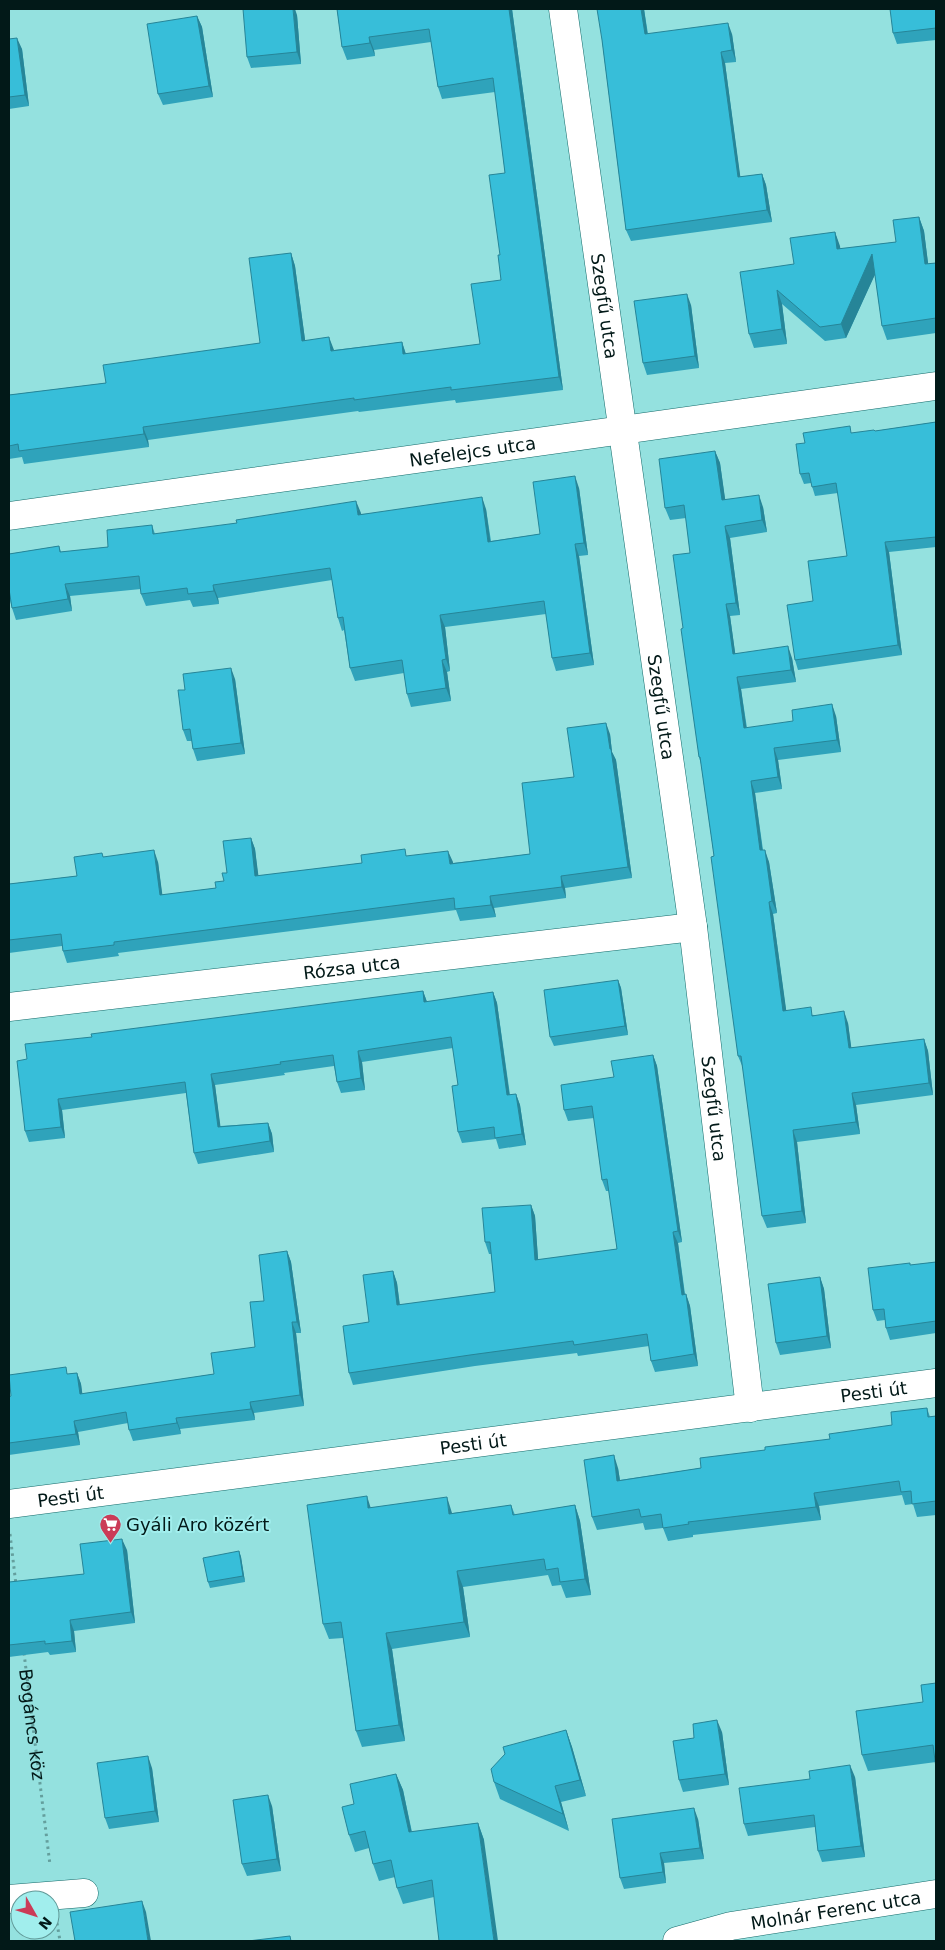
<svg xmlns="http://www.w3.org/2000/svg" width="945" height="1950" font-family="'DejaVu Sans',sans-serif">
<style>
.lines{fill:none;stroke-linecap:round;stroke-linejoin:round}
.minor-casing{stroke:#136a6a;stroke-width:29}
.path{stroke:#649f9d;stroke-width:3;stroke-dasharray:2.5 4;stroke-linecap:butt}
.minor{stroke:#fff;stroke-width:28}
.wall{fill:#2fa3bb}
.shaded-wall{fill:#268598}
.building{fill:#37bed9;stroke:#268598}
.labels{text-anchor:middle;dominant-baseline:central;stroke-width:4;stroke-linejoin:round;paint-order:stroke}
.street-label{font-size:18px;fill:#021918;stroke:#a1eeed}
.poi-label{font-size:18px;fill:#021918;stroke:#a1eeed;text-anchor:start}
</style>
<rect width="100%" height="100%" fill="#94e1df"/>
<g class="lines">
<defs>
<g id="minor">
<path id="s2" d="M563 9 693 927 750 1408"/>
<path id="s3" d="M9 516 936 386"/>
<path id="s4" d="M9 1007 693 927"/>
<path id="s5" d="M9 1504 936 1383"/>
<path d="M9 1899 84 1893"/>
<path id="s6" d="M677 1941 731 1926 936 1894"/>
</g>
</defs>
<use href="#minor" class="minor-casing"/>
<g class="path">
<path d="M10 1534 16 1585"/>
<path id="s1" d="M24 1653 50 1865"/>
<path d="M57 1923 60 1941"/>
</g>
<use href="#minor" class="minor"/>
</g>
<path class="wall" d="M337 9H512L563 390 456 403 455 400 359 412 358 411 148 440 149 447 24 464 22 457 9 459V395L106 383 260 343 291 253 295 266 305 340 334 350 402 342 406 354 480 344 501 280 500 255 505 173 495 92 442 99 438 87 431 42 374 50 375 56 347 60 342 47Z
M644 9 648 34H732L736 62 725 63 740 177 762 174 766 185 772 222 631 241 626 230 602 40Z
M936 9V40L897 44 893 33Z
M297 15 301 64 251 68 247 57Z
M197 16 202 27 213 97 163 105 158 94Z
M9 39 22 49 29 106 9 109Z
M919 217 924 231 928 264 936 263V333L887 340 882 326 875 274 846 338 825 341 782 304 787 344 754 348 749 334 794 264 835 232 840 249 896 242Z
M691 305 699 368 647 375 643 363Z
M936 422V547L889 552 902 655 798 670 795 660 813 601 847 556 838 493 815 496 811 483 804 484 800 474 805 443 853 433 875 431Z
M715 451 720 463 725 500 763 507 767 532 730 538 740 615 730 616 735 653 792 658 796 682 741 689 747 728 836 716 841 752 778 760 782 789 755 793 763 850 769 862 777 913 773 914 786 1011 814 1015 848 1023 851 1048 924 1039 928 1051 933 1095 856 1105 860 1134 797 1142 806 1223 767 1228 762 1216 743 1068 738 1056 714 856 701 764 699 757 683 628 690 553 686 518 670 520 665 508Z
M579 488 588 555 579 556 594 665 556 671 552 658 546 614 445 627 450 671 447 672 451 701 411 707 407 694 404 673 355 681 350 668 344 630 342 631 338 618 332 580 218 598 219 604 193 607 190 600 146 606 141 594V589L70 596 72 611 16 620 12 608 10 600H9V554L59 546 61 552 108 547 152 525 155 534 361 514 486 509 491 541 540 534Z
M235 679 245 754 197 761 193 749 192 741H187L183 730Z
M610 734 612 752 616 760 632 878 565 888 566 898 494 908 496 917 460 921 456 910 118 953 119 956 67 963 63 951 62 946 9 953V884L77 876 104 857 158 862 162 895 216 888 224 881 227 873 251 838 255 849 258 876 362 863 408 856 453 863 530 854 574 777Z
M618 980 621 988 628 1035 554 1046 550 1037Z
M423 991 427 1002 493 992 497 1003 510 1095 516 1094 520 1105 526 1145 499 1149 496 1139 462 1143 458 1132V1085L453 1048 362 1062 365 1090 341 1093 337 1082 334 1066 284 1073 285 1075 215 1085 220 1126 268 1123 272 1134 274 1152 198 1164 194 1153 186 1093 62 1110 65 1138 29 1142 25 1131 27 1059 92 1037Z
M653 1055 657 1066 682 1242 678 1243 685 1294H686L690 1306 698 1366 655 1372 651 1361 649 1346 578 1356 577 1353 475 1366 353 1385 349 1373 369 1322 393 1271 397 1283 400 1305 495 1292 491 1254H489L485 1242 531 1205 535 1216 538 1260 617 1249 609 1191H606L602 1180 594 1118 568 1121 564 1110 614 1077Z
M287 1251 291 1262 301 1333H296L304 1406 254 1413 255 1420 180 1429 181 1434 133 1441 129 1430 128 1423 78 1432 80 1445 9 1455V1397L69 1374 77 1373 81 1384 82 1394 214 1374 255 1347 264 1301Z
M936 1262V1333L890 1340 886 1328 885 1320 877 1321 873 1310 911 1265Z
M820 1277 824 1289 831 1348 780 1355 776 1343Z
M927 1408 930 1417 936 1416V1515L917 1517 913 1504 905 1505 902 1495 819 1506 821 1520 693 1535V1537L668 1541 663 1528 645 1530 643 1523 597 1530 592 1517 618 1468 620 1480 701 1468 765 1450 830 1439 892 1425Z
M511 1505 515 1515 575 1505 580 1521 591 1595 566 1598 561 1585 552 1586 548 1575 463 1587 470 1637 392 1649 405 1741 362 1747 356 1731 343 1638 329 1639 323 1624 371 1507 453 1513Z
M127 1550 135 1623 74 1631 76 1652 50 1655 48 1652 9 1657V1582L84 1574Z
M239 1551 241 1557 245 1582 210 1588 208 1582Z
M936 1683V1762L868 1771 862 1755 923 1702Z
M566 1730 572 1747 586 1796 561 1802 569 1831 500 1799 494 1782Z
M722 1732 729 1785 683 1792 679 1780 694 1738Z
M152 1768 159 1822 109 1829 105 1818Z
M396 1774 403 1790 412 1832 478 1823 484 1840 434 1897 403 1904 397 1888 395 1877 379 1881 373 1864 369 1848 355 1852 349 1835 354 1804Z
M855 1777 865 1857 822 1862 818 1851 815 1827 748 1836 744 1824Z
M272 1806 281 1871 247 1876 242 1864Z
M698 1819 704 1859 664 1863 666 1883 624 1889 620 1878Z"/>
<path class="shaded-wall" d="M293 9H295L297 15 301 64 297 52Z
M509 9H512L563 390 559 377Z
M641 9H644L649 45 645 34Z
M197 16 202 27 213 97 209 86Z
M728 23 732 34 736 62 732 50Z
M369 37 374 50 375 56 370 43Z
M17 38 22 49 29 106 25 95Z
M721 52 725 63 742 189 738 177Z
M762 174 766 185 772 222 767 210Z
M919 217 924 231 930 278 925 264Z
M835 232 840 246 842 263 837 249Z
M291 253 295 266 307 354 302 341Z
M872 254 878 268 846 338 841 324Z
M777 290 782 304 787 344 782 329Z
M687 294 691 305 699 368 695 356Z
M329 337 334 350 331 351Z
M402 342 406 355 403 354Z
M143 427 148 440 149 447 144 434Z
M715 451 720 463 727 512 722 500Z
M575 476 579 488 588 555 584 543Z
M759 495 763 507 767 532 762 520Z
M482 497 486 509 492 554 488 542Z
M356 501 361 513 363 527 358 515Z
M725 526 730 538 740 615 736 603Z
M885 542 889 552 902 655 898 645Z
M575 544 579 556 594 665 590 653Z
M65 584 70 596 72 611 68 599Z
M213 585 218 598 219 604 214 591Z
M726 604 730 616 737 666 733 654Z
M440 615 445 627 450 671 446 659Z
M788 646 792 658 796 682 791 670Z
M442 660 447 672 451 701 446 688Z
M231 668 235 679 245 754 241 743Z
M737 677 741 689 748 740 744 728Z
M832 704 836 716 841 752 837 740Z
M606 723 610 734 612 752 616 760 632 878 628 867Z
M774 748 778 760 782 789 778 777Z
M751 781 755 793 764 862 760 850Z
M251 838 255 849 260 888 255 876Z
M154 850 158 862 164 907 160 895Z
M765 850 769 862 777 913 772 901Z
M448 851 453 862 454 875 450 864Z
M561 876 565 888 566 898 562 887Z
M490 896 494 908 496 917 491 905Z
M769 902 773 914 788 1023 783 1011Z
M618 980 621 988 628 1035 625 1026Z
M423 991 427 1002H424Z
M493 992 497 1003 511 1106 507 1095Z
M844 1011 848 1023 853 1060 849 1048Z
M924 1039 928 1051 933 1095 929 1083Z
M358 1051 362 1062 365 1090 361 1078Z
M653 1055 657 1066 682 1242 678 1231Z
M211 1074 215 1085 222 1138 218 1127Z
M852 1093 856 1105 860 1134 856 1122Z
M516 1094 520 1105 526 1145 522 1134Z
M58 1099 62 1110 65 1138 61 1127Z
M268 1123 272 1134 274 1152 270 1141Z
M793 1130 797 1142 806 1223 802 1211Z
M531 1205 535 1216 539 1272 535 1260Z
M673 1232 678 1243 686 1306 682 1295Z
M287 1251 291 1262 301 1333 297 1322Z
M393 1271 397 1283 401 1317 397 1305Z
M820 1277 824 1289 831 1348 827 1336Z
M686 1294 690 1306 698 1366 694 1354Z
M292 1322 296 1333 304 1406 300 1395Z
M77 1373 81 1384 84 1405 80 1394Z
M250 1402 254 1413 255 1420 251 1409Z
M176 1418 180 1429 181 1434 177 1423Z
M74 1421 78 1432 80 1445 76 1434Z
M614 1455 618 1468 622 1494 617 1481Z
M814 1493 819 1506 821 1520 816 1507Z
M367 1496 372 1512 368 1508Z
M447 1497 452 1513 455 1529 449 1514Z
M575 1505 580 1521 591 1595 585 1579Z
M122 1539 127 1550 135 1623 131 1612Z
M239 1551 241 1557 245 1582 243 1576Z
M457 1571 463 1587 470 1637 464 1622Z
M70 1620 74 1631 76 1652 72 1641Z
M386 1633 392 1649 405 1741 399 1725Z
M717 1720 722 1732 729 1785 725 1774Z
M566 1730 572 1747 586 1796 580 1780Z
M148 1756 152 1768 159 1822 155 1811Z
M850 1765 855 1777 865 1857 861 1846Z
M396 1774 403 1790 415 1849 409 1832Z
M555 1786 561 1802 569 1831 563 1814Z
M268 1795 272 1806 281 1871 277 1859Z
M694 1808 698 1819 704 1859 700 1848Z
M478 1823 484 1840 498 1941H494Z
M660 1853 664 1863 666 1883 663 1872Z
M142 1901 146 1912 151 1941H148Z"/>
<path class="building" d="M243 9H293L297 52 247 57Z
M337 9H509L559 377 451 390V387L354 400V398L143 427 144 434 19 451 18 444 9 446V395L106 383 103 365 260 343 249 258 291 253 302 341 329 337 331 351 402 342 403 354 480 344 471 284 501 280 498 255H500L489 175 505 173 493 78 438 87 429 29 369 37 370 43 342 47Z
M597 9H641L645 34 728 23 732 50 721 52 738 177 762 174 767 210 626 230 602 40Z
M890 9H936V28L893 33Z
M197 16 209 86 158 94 147 24Z
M17 38 25 95 9 97V39Z
M919 217 925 264 936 263V318L882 326 872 254 841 324 820 327 777 290 782 329 749 334 740 272 794 264 790 238 835 232 837 249 896 242 893 220Z
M687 294 695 356 643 363 634 301Z
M936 422V537L885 542 898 645 795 660 787 605 813 601 808 561 847 556 836 483 812 487 809 473 800 474 796 444 805 443 803 433 850 426 851 433 874 430 875 431Z
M715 451 722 500 759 495 762 520 725 526 736 603 726 604 733 654 788 646 791 670 737 677 744 728 793 721 792 710 832 704 837 740 774 748 778 777 751 781 760 850H765L772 901 769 902 783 1011 811 1007 812 1016 844 1011 849 1048 924 1039 929 1083 852 1093 856 1122 793 1130 802 1211 762 1216 741 1056H738L711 857 714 856 700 757H699L681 629 683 628 673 555 690 553 684 505 665 508 659 459Z
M575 476 584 543 575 544 590 653 552 658 544 601 440 615 446 659 442 660 446 688 407 694 402 660 350 668 343 617 338 618 330 568 213 585 214 591 188 594 187 588 141 594 139 576 65 584 68 599 12 608 9 589V554L59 546 60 552 108 547 107 530 152 525 153 534 237 523 236 520 356 501 358 515 482 497 488 542 540 534 533 482Z
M231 668 241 743 193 749 190 729 183 730 178 690H185L183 674Z
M606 723 610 749H611L628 867 561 876 562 887 490 896 491 905 455 909 454 898 114 942V945L63 951 61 934 9 940V884L77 876 74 857 102 853 103 857 154 850 160 895 216 888 215 882 224 881 222 873H227L223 841 251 838 255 876 362 863 361 855 405 849 406 856 448 851 450 864 530 854 522 783 574 777 567 728Z
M618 980 625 1026 550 1037 544 990Z
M423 991 424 1002 493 992 507 1095 516 1094 522 1134 495 1138 494 1127 458 1132 452 1086 458 1085 451 1037 358 1051 361 1078 337 1082 333 1055 280 1062 281 1064 211 1074 218 1127 268 1123 270 1141 194 1153 185 1082 58 1099 61 1127 25 1131 17 1061 27 1059 25 1044 92 1037 91 1034Z
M653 1055 678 1231 673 1232 682 1295 686 1294 694 1354 651 1361 647 1334 574 1345 573 1341 470 1355 349 1373 343 1326 369 1322 363 1275 393 1271 397 1305 495 1292 490 1242H485L482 1208 531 1205 535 1260 617 1249 607 1179 602 1180 592 1106 564 1110 561 1085 614 1077 611 1061Z
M287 1251 297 1322H292L300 1395 250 1402 251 1409 176 1418 177 1423 129 1430 126 1412 74 1421 76 1434 9 1443V1397L11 1396 9 1375 66 1367 67 1374 77 1373 80 1394 214 1374 211 1353 255 1347 250 1302 264 1301 259 1255Z
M936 1262V1321L886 1328 884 1309 873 1310 868 1268 910 1263V1265Z
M820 1277 827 1336 776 1343 768 1284Z
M927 1408 928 1417 936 1416V1501L912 1504 911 1491 901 1492 899 1481 814 1493 816 1507 688 1522 689 1524 663 1528 661 1514 641 1517 639 1509 592 1517 584 1460 614 1455 617 1481 701 1468 700 1458 765 1450V1447L830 1439 829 1434 892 1425 891 1412Z
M367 1496 368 1508 447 1497 449 1514 511 1505 513 1515 575 1505 585 1579 560 1582 558 1568 546 1570 544 1559 457 1571 464 1622 386 1633 399 1725 356 1731 341 1622 323 1624 307 1505Z
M122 1539 131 1612 70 1620 72 1641 45 1644V1641L9 1645V1582L84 1574 80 1544Z
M239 1551 243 1576 208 1582 203 1558Z
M936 1683V1768L933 1745 862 1755 856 1711 923 1702 921 1685Z
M717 1720 725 1774 679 1780 673 1741 694 1738 693 1724Z
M566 1730 580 1780 555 1786 563 1814 494 1782 491 1769 505 1754 503 1747Z
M148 1756 155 1811 105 1818 97 1763Z
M850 1765 861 1846 818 1851 814 1815 744 1824 739 1788 810 1779 809 1771Z
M396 1774 409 1832 478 1823 494 1941H439L432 1880 397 1888 391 1860 373 1864 365 1831 349 1835 342 1807 354 1804 350 1784Z
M268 1795 277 1859 242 1864 233 1800Z
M694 1808 700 1848 660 1853 663 1872 620 1878 612 1819Z
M142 1901 148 1941H75L70 1912Z
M290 1936 291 1941H248Z"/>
<defs>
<symbol id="supermarket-pin" viewBox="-11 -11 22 30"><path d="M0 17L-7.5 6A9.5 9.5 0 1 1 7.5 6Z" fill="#cb3b57" stroke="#a1eeed"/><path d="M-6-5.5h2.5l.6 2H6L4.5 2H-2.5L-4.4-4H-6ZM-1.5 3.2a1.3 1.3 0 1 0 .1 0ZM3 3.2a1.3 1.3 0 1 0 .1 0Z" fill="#fff"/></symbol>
</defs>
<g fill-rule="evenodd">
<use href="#supermarket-pin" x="98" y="1512" width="25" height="34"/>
</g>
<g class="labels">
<g class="street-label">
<text stroke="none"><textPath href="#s2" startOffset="300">Szegfű utca</textPath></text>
<text stroke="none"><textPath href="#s3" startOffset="468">Nefelejcs utca</textPath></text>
<text stroke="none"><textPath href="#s2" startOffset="705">Szegfű utca</textPath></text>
<text stroke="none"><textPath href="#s4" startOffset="345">Rózsa utca</textPath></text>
<text stroke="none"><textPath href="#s2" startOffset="1110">Szegfű utca</textPath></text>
<text stroke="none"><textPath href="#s5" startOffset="872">Pesti út</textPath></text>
<text stroke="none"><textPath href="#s5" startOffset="468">Pesti út</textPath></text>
<text stroke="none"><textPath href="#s5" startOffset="62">Pesti út</textPath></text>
<text stroke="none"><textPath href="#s1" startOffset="72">Bogáncs köz</textPath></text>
<text stroke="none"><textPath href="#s6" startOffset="162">Molnár Ferenc utca</textPath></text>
</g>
<g class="poi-label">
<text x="126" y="1524">Gyáli Aro közért</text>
</g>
</g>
<rect width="945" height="1950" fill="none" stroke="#021918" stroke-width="20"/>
<g transform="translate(35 1915) rotate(129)"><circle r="24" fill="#a1eeed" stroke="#619998"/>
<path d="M0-4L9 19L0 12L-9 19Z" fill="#cb3b57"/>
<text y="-8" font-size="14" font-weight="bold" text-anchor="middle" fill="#021918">N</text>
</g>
</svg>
